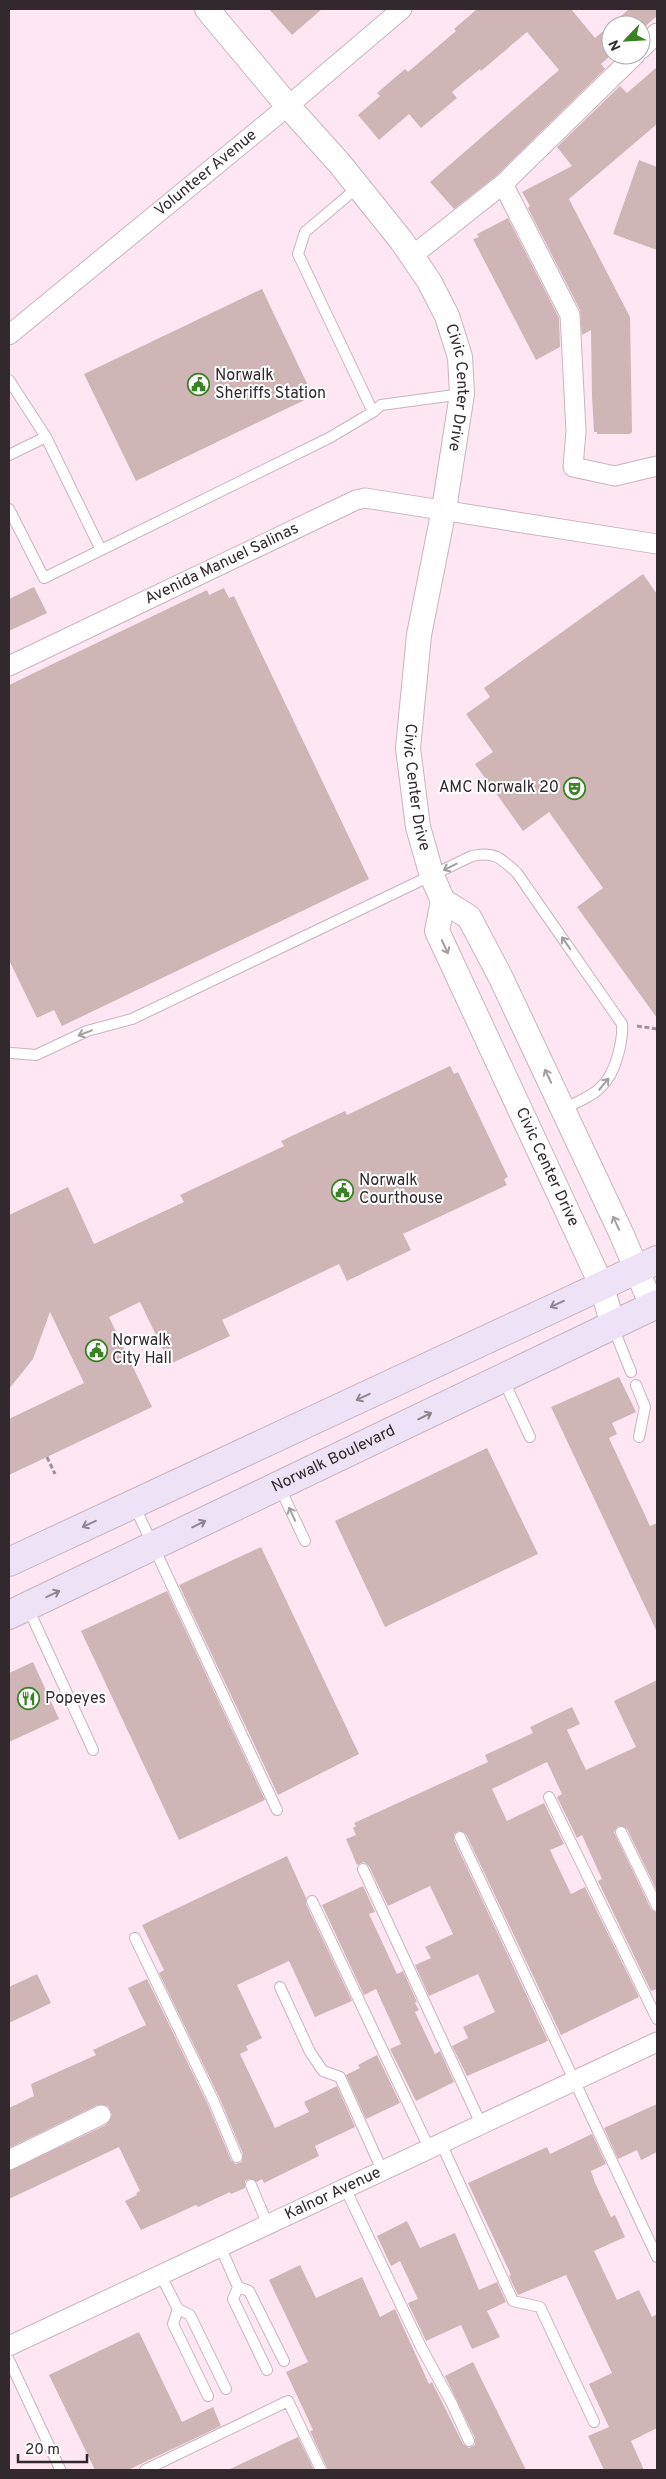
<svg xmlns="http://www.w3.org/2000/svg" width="666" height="2479" font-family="Overpass,sans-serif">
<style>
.building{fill:#cfb5b6}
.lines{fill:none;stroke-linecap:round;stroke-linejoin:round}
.service-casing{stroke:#c9b3bf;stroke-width:12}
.minor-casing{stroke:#c9b3bf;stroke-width:21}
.tertiary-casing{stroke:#c9b3bf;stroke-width:26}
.secondary-casing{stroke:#c9b3bf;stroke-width:30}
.path{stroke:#a2919b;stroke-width:3;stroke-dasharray:5 2.5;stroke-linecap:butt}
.service{stroke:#fff;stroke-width:10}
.minor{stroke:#fff;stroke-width:19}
.tertiary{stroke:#fff;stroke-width:24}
.secondary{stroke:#eee2f6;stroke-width:28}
.oneway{stroke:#a39fa1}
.oneway2{stroke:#908692}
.labels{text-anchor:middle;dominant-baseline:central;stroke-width:4;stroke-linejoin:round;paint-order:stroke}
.street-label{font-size:16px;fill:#32292e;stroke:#fff}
.poi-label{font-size:16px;fill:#32292e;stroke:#fff;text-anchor:start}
</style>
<rect width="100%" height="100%" fill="#fee6f3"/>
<path class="building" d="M269 9H322L292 35Z
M477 9H571L595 38 629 9H657V16L641 30V25H611V55L601 64 605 69 496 176 454 209 430 182 559 70 527 32 481 71 480 69 452 92 457 98 421 128 409 114 379 140 358 115 380 96 377 93 405 69 408 72 456 31 454 29Z
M657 67V124L569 199 630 317 632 432 630 434H597V432H594L592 396 591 330 582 335 580 310 528 208 530 206 522 192 572 166 557 147 620 86 627 93Z
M639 160 657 167V250L613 234Z
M508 218 559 318 560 347 536 360 473 239 479 237 477 234Z
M262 289 313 396 136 481 84 374Z
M643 574 657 594V1018L577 907 603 888 549 812 523 831 475 764 493 752 466 714 490 697 484 688Z
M34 587 47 613 9 631V599Z
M224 588 229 598 234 596 369 879 62 1026 54 1010 37 1018 9 960V685L207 590 209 595Z
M450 1066 454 1074 458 1072 508 1177 504 1179 507 1185 403 1234 411 1250 347 1281 339 1264 222 1320 230 1336 170 1364 140 1302 109 1317 152 1407 9 1475V1419L84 1383 50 1312 33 1359 9 1389V1215L68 1187 94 1244 184 1202 180 1195 284 1146 281 1141 345 1111 347 1115Z
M619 1377 636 1412 612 1423 617 1434 609 1438 650 1526 657 1523V1632L551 1407Z
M487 1448 538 1554 385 1627 335 1521Z
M261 1547 359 1754 278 1795 179 1585Z
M167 1591 265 1800 179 1840 81 1631Z
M33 1662 59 1719 9 1742V1673Z
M657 1680V1891L627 1829 618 1826 614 1832 651 1909 657 1913V1989L651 1991 598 1881 602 1879 582 1835 577 1838 557 1797 562 1794 547 1762 492 1789 507 1821 544 1803 564 1844 550 1850 571 1894 585 1887 639 1997 561 2035 466 1834 458 1831 454 1834V1840L548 2041 467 2076 452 2046 468 2038 463 2027 495 2012 478 1974 429 1996 415 1965 431 1958 425 1947 453 1934 430 1886 388 1906 369 1866 364 1862 357 1865 346 1839 356 1835 353 1828 356 1826 354 1823 488 1762 485 1755 533 1733 530 1727 572 1707 580 1724 567 1730 586 1770 636 1747 614 1701Z
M287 1856 306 1898V1904L352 2001 315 2017 289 1961 237 1985 262 2038 246 2046 248 2050 240 2054 275 2128 309 2112 304 2102 337 2086 355 2127 315 2146 319 2156 264 2183 262 2179 257 2182 249 2179 245 2181V2188L231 2194 230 2192 198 2207 196 2205 141 2230 125 2201 137 2195 136 2193 140 2191 119 2147 9 2199V2171L106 2125 112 2115 108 2106 97 2105 9 2148V2108L34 2096 31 2084 96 2055 93 2050 146 2025 128 1988 147 1979 208 2105 231 2160 236 2164 242 2162 243 2154 220 2099 159 1973 164 1970 142 1925Z
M363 1886 375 1912 369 1914 397 1974 403 1971 417 2002 415 2003 419 2010 415 2012 435 2054 440 2051 454 2082 416 2101 390 2049 401 2044 376 1989 364 1995 322 1905Z
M37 1974 51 2003 9 2023V1987Z
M377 2055 400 2103 366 2119 346 2075 360 2068 358 2065Z
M657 2104V2152L641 2160 637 2150 618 2159 604 2128Z
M592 2134 606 2164 591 2171 595 2183 611 2217 615 2215 625 2237 594 2251 617 2300 639 2290 652 2317 657 2314V2428L631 2441 644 2470H604L588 2436 609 2427 589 2384 612 2373 566 2275 518 2295 509 2276 511 2275 468 2183 547 2147 550 2154Z
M407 2221 420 2248 455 2233 479 2290 497 2282 506 2302 487 2311 500 2337 472 2349 461 2325 426 2341 408 2303 418 2299 400 2261 391 2266 377 2236Z
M300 2265 316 2298 362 2277 380 2317 395 2309 429 2384 432 2382 463 2444 469 2448 475 2445V2438L445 2376 473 2362 526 2470H328L310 2431 313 2430 286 2372 308 2362 269 2280Z
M139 2332 182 2422 213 2407 221 2426 128 2470H95L49 2375Z
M298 2437 314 2470H228Z"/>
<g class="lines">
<defs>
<path id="service" d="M358 187 305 232 298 254 373 412
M9 380 46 437 9 455
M46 437 101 550
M9 509 44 578 329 438 373 412 381 405 462 394
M11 1053 36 1055 87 1031 132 1019 472 856C494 851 501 858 517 873L622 1024C623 1035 621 1044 618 1055 609 1089 593 1095 563 1109
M613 1327 631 1372
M503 1379 530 1437
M636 1385 645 1407 639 1437
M279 1486 305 1541
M134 1505 277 1810
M28 1608 93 1750
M549 1797 657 2019
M621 1832 657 1906
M460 1837 657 2257
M363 1869 481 2124
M312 1901 429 2148
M135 1938 214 2102 237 2157
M280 1987 310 2052 323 2071 340 2077 382 2170
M441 2143 513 2301 540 2307 594 2422
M251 2185 267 2223
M345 2188 421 2347 452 2404 469 2441
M220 2246 238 2287 233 2299 267 2370
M160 2274 178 2309 173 2324 208 2396
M238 2287 249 2291 284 2361
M178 2309 190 2315 226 2389
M9 2360 60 2469
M145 2470 288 2401 321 2470"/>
<g id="minor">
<path d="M641 49 657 33"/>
<path d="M635 55 503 184 570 315 576 431 573 467 615 476 657 466"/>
<path d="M412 256 503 184"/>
<path id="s1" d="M9 335 288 106 402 9"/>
<path id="s2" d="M9 666 356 500 365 498 657 544"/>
<path d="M9 2160 101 2115"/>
<path id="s3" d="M9 2346 657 2042"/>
</g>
<g id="tertiary">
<path id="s4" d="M207 9 288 106 340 164 401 240 429 281 447 316 460 357 462 394 444 509 419 635 408 748 418 827 432 876 443 901 469 917 501 978 622 1235 652 1306"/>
<path id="s5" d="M443 901 437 931 601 1284 613 1325"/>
</g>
<g id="secondary">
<path d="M9 1562 657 1260"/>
<path id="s6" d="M9 1615 657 1304"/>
</g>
</defs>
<use href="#service" class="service-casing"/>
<use href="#minor" class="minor-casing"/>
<use href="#tertiary" class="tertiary-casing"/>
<use href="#secondary" class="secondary-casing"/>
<path class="path" d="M637 1026 657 1029
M47 1457 55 1474"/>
<use href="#service" class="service"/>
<use href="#minor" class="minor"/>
<use href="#tertiary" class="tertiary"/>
<use href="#secondary" class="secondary"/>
</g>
<defs><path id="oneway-shaft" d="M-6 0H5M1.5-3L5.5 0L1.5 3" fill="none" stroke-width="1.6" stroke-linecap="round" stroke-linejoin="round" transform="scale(1.25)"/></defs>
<g class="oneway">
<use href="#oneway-shaft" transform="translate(450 867) rotate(153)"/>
<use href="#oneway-shaft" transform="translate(566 943) rotate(-125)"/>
<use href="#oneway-shaft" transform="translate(445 947) rotate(65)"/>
<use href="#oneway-shaft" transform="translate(85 1033) rotate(159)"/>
<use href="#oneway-shaft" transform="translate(548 1076) rotate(-115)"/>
<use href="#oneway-shaft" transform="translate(604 1084) rotate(-50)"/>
<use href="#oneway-shaft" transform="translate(616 1223) rotate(-115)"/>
<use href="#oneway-shaft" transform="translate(292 1514) rotate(-115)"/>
</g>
<g class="oneway2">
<use href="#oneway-shaft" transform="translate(557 1304) rotate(155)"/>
<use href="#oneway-shaft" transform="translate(363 1397) rotate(155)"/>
<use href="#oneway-shaft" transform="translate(425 1416) rotate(-26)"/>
<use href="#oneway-shaft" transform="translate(89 1524) rotate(155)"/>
<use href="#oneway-shaft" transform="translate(199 1524) rotate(-26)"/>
<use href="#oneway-shaft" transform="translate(53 1594) rotate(-25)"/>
</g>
<defs>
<symbol id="civic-ring" viewBox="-11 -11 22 22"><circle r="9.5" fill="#fff" stroke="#3b8227" stroke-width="1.5"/><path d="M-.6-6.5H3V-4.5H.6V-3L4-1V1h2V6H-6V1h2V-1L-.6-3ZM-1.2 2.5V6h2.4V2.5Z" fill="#3b8227"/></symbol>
<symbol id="theatre-ring" viewBox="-11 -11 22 22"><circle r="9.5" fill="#fff" stroke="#3b8227" stroke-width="1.5"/><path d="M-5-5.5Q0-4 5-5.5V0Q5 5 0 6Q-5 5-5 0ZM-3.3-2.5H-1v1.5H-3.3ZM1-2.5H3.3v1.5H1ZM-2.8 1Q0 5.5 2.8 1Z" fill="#3b8227"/></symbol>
<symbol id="restaurant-ring" viewBox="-11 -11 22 22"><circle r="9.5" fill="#fff" stroke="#3b8227" stroke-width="1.5"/><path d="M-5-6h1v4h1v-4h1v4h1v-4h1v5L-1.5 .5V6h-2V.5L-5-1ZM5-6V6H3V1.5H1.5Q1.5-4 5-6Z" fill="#3b8227"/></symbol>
</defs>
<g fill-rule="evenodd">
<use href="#civic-ring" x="186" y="372" width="25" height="25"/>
<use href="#theatre-ring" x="562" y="776" width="25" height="25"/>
<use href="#civic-ring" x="330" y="1178" width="25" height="25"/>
<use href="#civic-ring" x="84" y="1338" width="25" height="25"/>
<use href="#restaurant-ring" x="16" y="1686" width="25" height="25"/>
</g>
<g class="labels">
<g class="street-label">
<text stroke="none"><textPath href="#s1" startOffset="255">Volunteer Avenue</textPath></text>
<text stroke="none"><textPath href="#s4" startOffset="464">Civic Center Drive</textPath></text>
<text stroke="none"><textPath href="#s2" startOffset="236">Avenida Manuel Salinas</textPath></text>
<text stroke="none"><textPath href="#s4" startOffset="869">Civic Center Drive</textPath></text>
<text stroke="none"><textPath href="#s5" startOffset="291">Civic Center Drive</textPath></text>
<text stroke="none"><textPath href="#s6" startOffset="360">Norwalk Boulevard</textPath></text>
<text stroke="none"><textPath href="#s3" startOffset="358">Kalnor Avenue</textPath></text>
</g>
<g class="poi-label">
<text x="215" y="376">Norwalk<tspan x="215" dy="18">Sheriffs Station</tspan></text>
<text x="559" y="788" text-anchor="end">AMC Norwalk 20</text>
<text x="359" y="1181">Norwalk<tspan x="359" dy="18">Courthouse</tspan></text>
<text x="112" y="1341">Norwalk<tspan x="112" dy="18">City Hall</tspan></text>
<text x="45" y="1699">Popeyes</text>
</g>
</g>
<rect width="666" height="2479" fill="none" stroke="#32292e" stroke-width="20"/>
<g transform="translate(626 40) rotate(245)"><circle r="24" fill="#ffffff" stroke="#ada9ab"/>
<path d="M0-4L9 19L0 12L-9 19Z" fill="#3b8227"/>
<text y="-8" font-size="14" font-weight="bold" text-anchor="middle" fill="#32292e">N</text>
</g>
<path d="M18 2454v8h69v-8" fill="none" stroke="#32292e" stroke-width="2.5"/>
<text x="25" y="2454" font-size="15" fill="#32292e" stroke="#ffffff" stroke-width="4" paint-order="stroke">20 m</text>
</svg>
